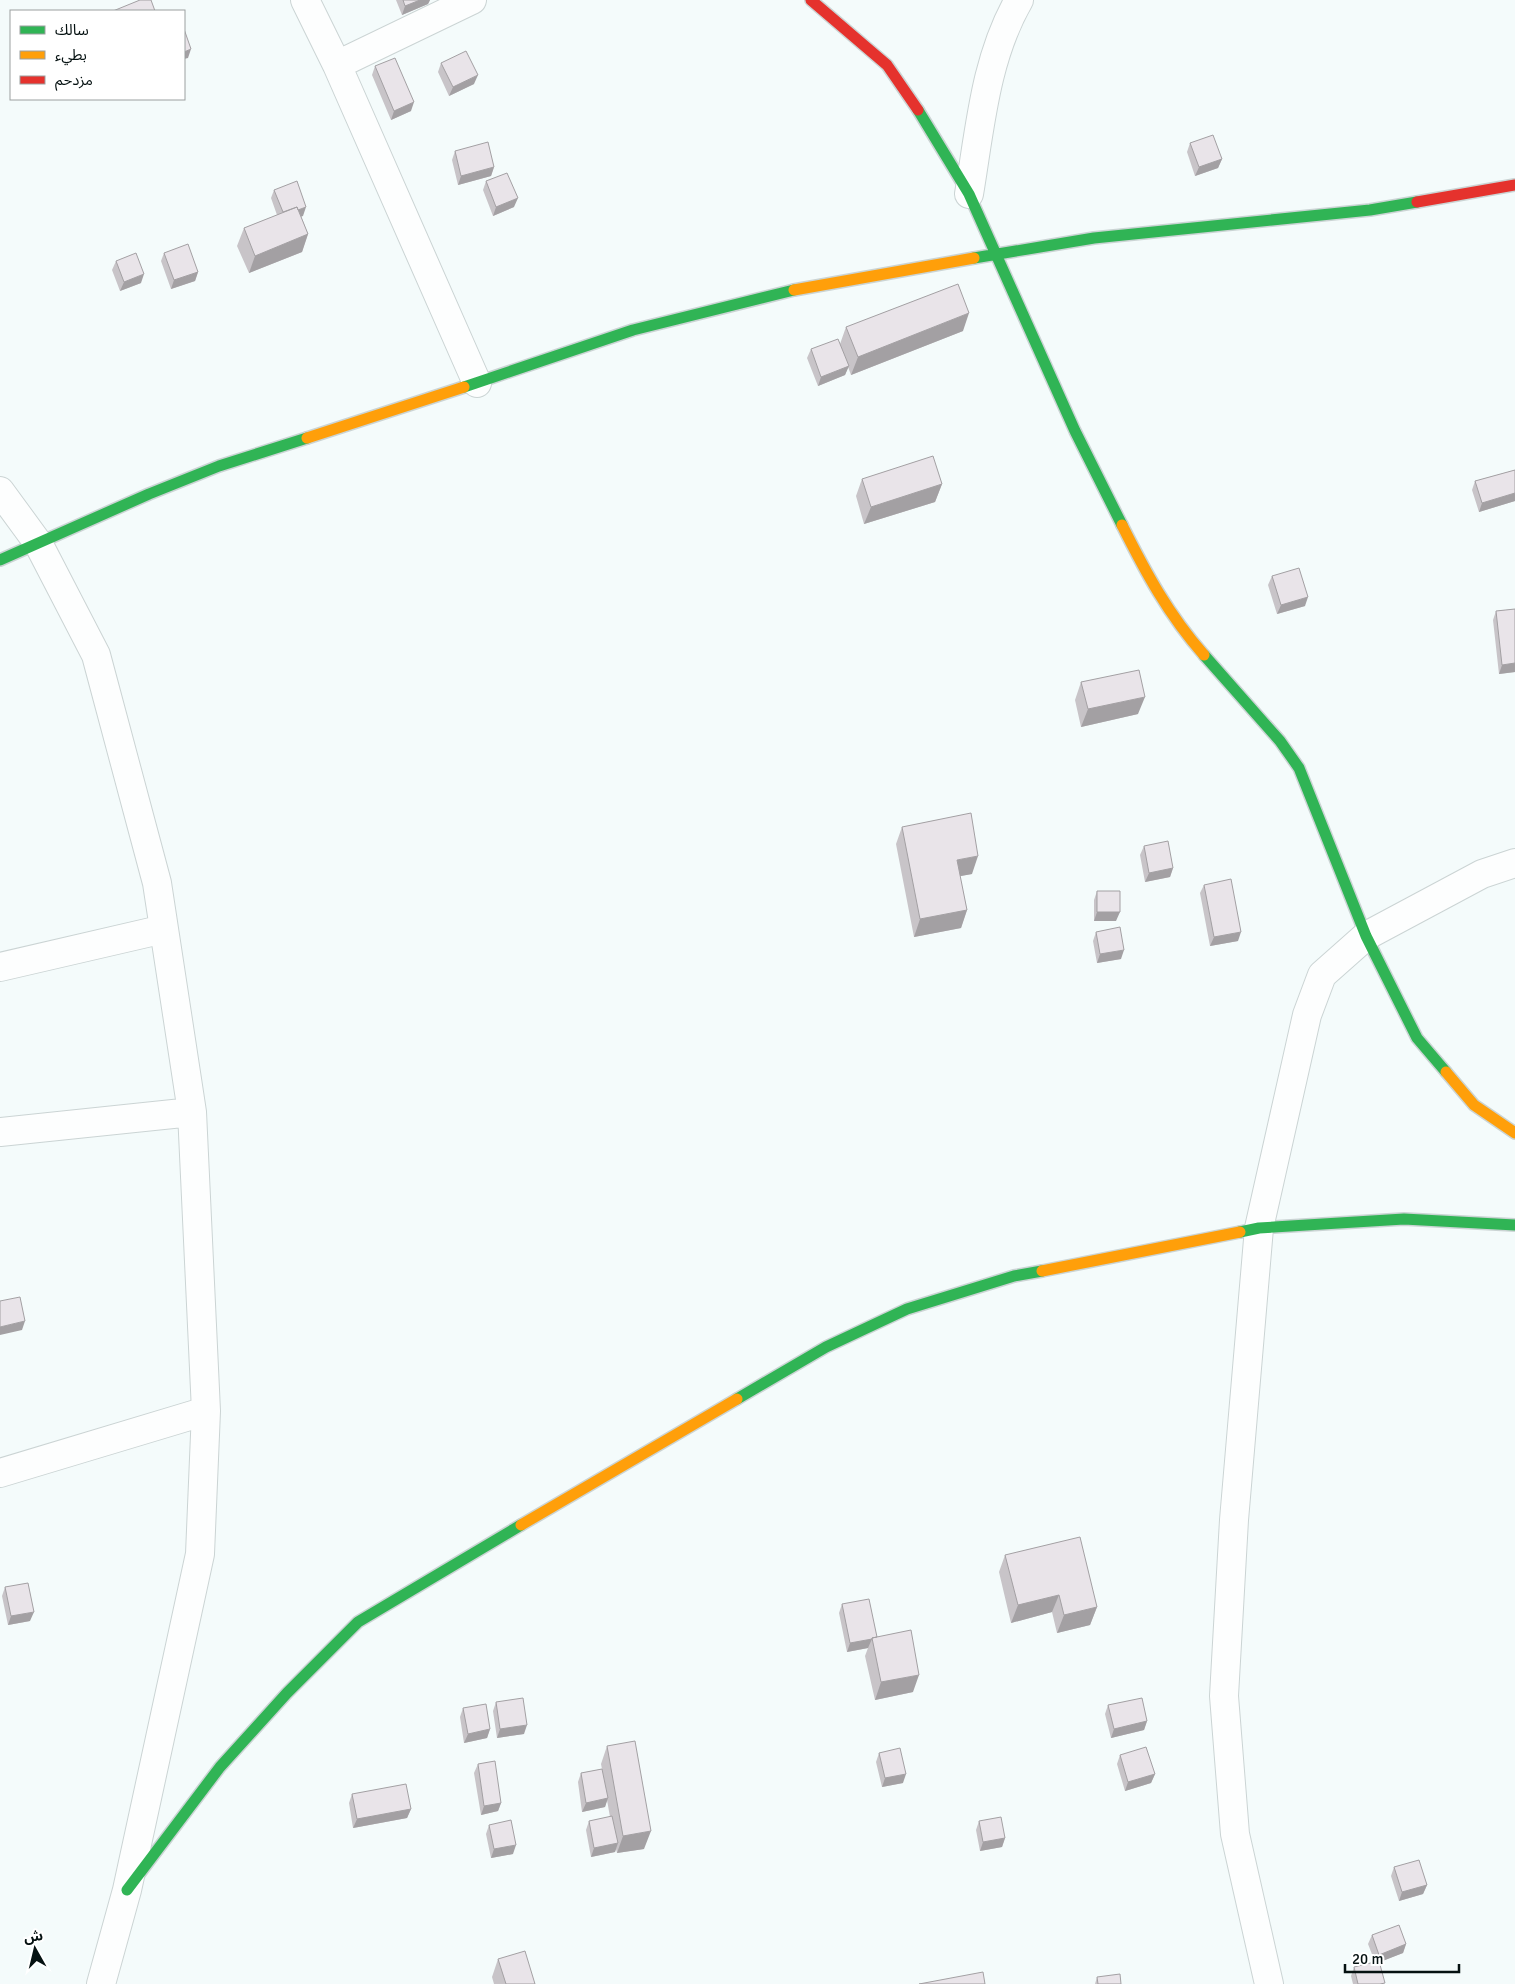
<svg xmlns="http://www.w3.org/2000/svg" width="1515" height="1984" font-family="Signika,'Noto Sans Arabic',sans-serif">
<style>
.lines{fill:none;stroke-linecap:round;stroke-linejoin:round}
.street-casing{stroke:#cbd4d4;stroke-width:30}
.fast-casing{stroke:#cbd4d4;stroke-width:14}
.slow-casing{stroke:#cbd4d4;stroke-width:14}
.jam-casing{stroke:#cbd4d4;stroke-width:14}
.street{stroke:#fdfefe;stroke-width:28}
.fast{stroke:#30b455;stroke-width:11}
.slow{stroke:#ff9f0a;stroke-width:11}
.jam{stroke:#e5322d;stroke-width:11}
.wall{fill:#c8c4c8}
.shaded-wall{fill:#a3a0a3}
.building{fill:#e9e4e9;stroke:#a3a0a3}
</style>
<rect width="100%" height="100%" fill="#f4fbfb"/>
<g class="lines">
<defs>
<path id="street" d="M305 0 337 65 477 383
M337 65 472 0
M969 194C980 129 985 59 1019 0
M0 491 38 543 96 655 157 883 192 1112 206 1411 200 1554 127 1890 101 1984
M0 967 164 929
M0 1132 192 1112
M0 1473 206 1411
M1269 1984 1235 1834 1224 1696 1234 1520 1259 1228 1307 1015 1322 975 1366 936 1482 874 1515 863"/>
<path id="fast" d="M918 110 969 194 1075 431 1122 525
M974 258 1094 238 1370 210 1417 202
M464 387 633 330 794 290
M0 560 149 494 219 466 307 438
M1204 655 1280 741 1299 768 1366 936 1417 1038 1446 1072
M1240 1232 1259 1228 1404 1219 1515 1225
M737 1399 826 1347 907 1309 1014 1276 1042 1271
M127 1890 220 1767 287 1693 358 1622 521 1525"/>
<path id="slow" d="M794 290 974 258
M307 438 464 387
M1122 525C1146 573 1168 614 1204 655
M1446 1072 1474 1105 1515 1133
M1042 1271 1240 1232
M521 1525 737 1399"/>
<path id="jam" d="M811 0 887 65 918 110
M1417 202 1515 185"/>
</defs>
<use href="#street" class="street-casing"/>
<use href="#fast" class="fast-casing"/>
<use href="#slow" class="slow-casing"/>
<use href="#jam" class="jam-casing"/>
<use href="#street" class="street"/>
<use href="#fast" class="fast"/>
<use href="#slow" class="slow"/>
<use href="#jam" class="jam"/>
</g>
<path class="wall" d="M396 0H430L428 4 402 15Z
M441 63 474 84 449 96 438 72Z
M375 66 411 111 391 120 372 75Z
M1190 143 1222 159 1218 168 1195 176 1187 152Z
M455 151 494 167 491 176 458 185 452 160Z
M486 181 514 207 493 216 483 190Z
M274 190 303 216H301L308 234 302 252 249 273 237 246 244 228 277 215 271 198Z
M164 253 198 272 195 281 171 289 161 261Z
M116 261 141 283 120 291 112 270Z
M846 327 963 331 851 375 848 367 845 375 818 386 807 358 811 349 840 344Z
M1515 470V501L1479 512 1472 490 1475 481Z
M862 479 942 484 935 502 864 524 856 496Z
M1272 576 1305 606 1277 614 1268 585Z
M1515 609V672L1499 674 1493 620 1496 611Z
M1081 682 1138 714 1081 727 1075 700Z
M902 827 972 874 960 876 967 910 961 928 914 937 896 844Z
M1144 846 1173 868 1170 877 1145 882 1140 855Z
M1204 885 1238 941 1210 946 1200 893Z
M1097 891 1116 921H1094V900Z
M1096 932 1121 959 1097 963 1093 941Z
M1005 1555 1097 1607 1090 1625 1057 1633 1052 1612 1011 1623 999 1572Z
M5 1587 30 1621 8 1625 2 1596Z
M842 1604 877 1637 913 1692 875 1700 865 1656 868 1648 847 1652 839 1613Z
M496 1702 524 1734 497 1738 493 1711Z
M1108 1705 1147 1721 1144 1730 1111 1738 1105 1714Z
M463 1708 490 1729 487 1738 464 1743 460 1717Z
M607 1746 644 1849 617 1853 616 1849 615 1852 591 1857 586 1830 589 1821 610 1817 607 1800 605 1807 582 1812 578 1782 581 1773 602 1769 601 1764Z
M879 1753 903 1783 882 1787 876 1762Z
M1120 1755 1155 1774 1151 1783 1125 1791 1117 1764Z
M478 1764 501 1803 498 1811 481 1815 474 1773Z
M352 1794 411 1809 407 1818 353 1828 349 1803Z
M979 1821 1005 1838 1002 1847 980 1851 976 1830Z
M489 1825 513 1854 491 1858 486 1834Z
M1394 1867 1427 1885 1423 1894 1399 1901 1391 1876Z
M1372 1935 1406 1944 1403 1953 1379 1962 1384 1984H1353L1351 1976 1354 1967 1375 1962 1368 1944Z
M498 1959 535 1984H494L492 1977Z
M1097 1977 1121 1984H1095Z"/>
<path class="shaded-wall" d="M420 0H430L428 4 402 15 405 6Z
M191 49 188 58 184 59V52Z
M478 75 474 84 449 96 453 87Z
M414 102 411 111 391 120 394 111Z
M1222 159 1218 168 1195 176 1199 167Z
M494 167 491 176 458 185 461 176Z
M518 198 514 207 493 216 496 207Z
M306 207 303 216 281 224 284 215Z
M308 234 302 252 249 273 255 256Z
M198 272 195 281 171 289 174 280Z
M144 274 141 283 120 291 124 282Z
M969 313 963 331 851 375 858 357Z
M849 366 845 375 818 386 821 377Z
M942 484 935 502 864 524 871 507Z
M1515 493V501L1479 512 1482 503Z
M1308 597 1305 606 1277 614 1281 605Z
M1515 663V672L1499 674 1502 665Z
M1145 697 1138 714 1081 727 1088 709Z
M978 856 972 874 950 878 957 860Z
M1173 868 1170 877 1145 882 1149 873Z
M967 910 961 928 914 937 920 919Z
M1097 912H1120L1116 921H1094Z
M1241 932 1238 941 1210 946 1214 937Z
M1124 950 1121 959 1097 963 1100 954Z
M25 1321 22 1330 0 1335V1327Z
M1059 1595 1052 1612 1011 1623 1018 1605Z
M1097 1607 1090 1625 1057 1633 1064 1615Z
M34 1612 30 1621 8 1625 11 1616Z
M872 1639 868 1648 847 1652 850 1643Z
M919 1675 913 1692 875 1700 881 1682Z
M1147 1721 1144 1730 1111 1738 1114 1729Z
M527 1725 524 1734 497 1738 500 1729Z
M490 1729 487 1738 464 1743 468 1734Z
M906 1774 903 1783 882 1787 885 1778Z
M1155 1774 1151 1783 1125 1791 1128 1782Z
M608 1798 605 1807 582 1812 586 1803Z
M501 1803 498 1811 481 1815 484 1806Z
M411 1809 407 1818 353 1828 357 1819Z
M651 1831 644 1849 617 1853 623 1836Z
M1005 1838 1002 1847 980 1851 983 1842Z
M618 1843 615 1852 591 1857 594 1848Z
M516 1845 513 1854 491 1858 494 1849Z
M1427 1885 1423 1894 1399 1901 1402 1892Z
M1406 1944 1403 1953 1375 1964 1379 1955Z"/>
<path class="building" d="M140 0H151L155 11H113Z
M403 0H420L405 6Z
M184 29 191 49 184 52Z
M466 51 478 75 453 87 441 63Z
M395 58 414 102 394 111 375 66Z
M1213 135 1222 159 1199 167 1190 143Z
M488 142 494 167 461 176 455 151Z
M507 173 518 198 496 207 486 181Z
M297 181 306 207 298 210 297 207 283 212 274 190Z
M297 207 308 234 255 256 244 228Z
M188 244 198 272 174 280 164 253Z
M136 253 144 274 124 282 116 261Z
M958 284 969 313 858 357 846 327Z
M838 339 849 366 821 377 811 349Z
M933 456 942 484 871 507 862 479Z
M1515 470V493L1482 503 1475 481Z
M1299 568 1308 597 1281 605 1272 576Z
M1515 609V663L1502 665 1496 611Z
M1139 670 1145 697 1088 709 1081 682Z
M971 813 978 856 957 860 967 910 920 919 902 827Z
M1168 841 1173 868 1149 873 1144 846Z
M1231 879 1241 932 1214 937 1204 885Z
M1097 891H1120V912H1097Z
M1120 927 1124 950 1100 954 1096 932Z
M20 1297 25 1321 0 1327V1301Z
M1080 1537 1097 1607 1064 1615 1059 1595 1018 1605 1005 1555Z
M28 1583 34 1612 11 1616 5 1587Z
M869 1599 877 1637 872 1638V1639L850 1643 842 1604Z
M911 1630 919 1675 881 1682 872 1638Z
M523 1698 527 1725 500 1729 496 1702Z
M1142 1698 1147 1721 1114 1729 1108 1705Z
M486 1704 490 1729 468 1734 463 1708Z
M635 1741 651 1831 623 1836 607 1746Z
M1146 1747 1155 1774 1128 1782 1120 1755Z
M900 1748 906 1774 885 1778 879 1753Z
M495 1761 501 1803 484 1806 478 1764Z
M602 1769 608 1798 586 1803 581 1773Z
M406 1784 411 1809 357 1819 352 1794Z
M612 1816 618 1843 594 1848 589 1821Z
M1001 1817 1005 1838 983 1842 979 1821Z
M511 1820 516 1845 494 1849 489 1825Z
M1419 1860 1427 1885 1402 1892 1394 1867Z
M1399 1925 1406 1944 1379 1955 1372 1935Z
M525 1951 535 1984H506L498 1959Z
M1379 1961 1385 1983 1380 1984H1358L1354 1967Z
M983 1972 985 1984H919Z
M1120 1974 1121 1984H1098L1097 1977Z"/>
<rect x="10" y="10" width="175" height="90" fill="#ffffff" stroke="#9ba0a0"/>
<rect x="20" y="26" width="25" height="8" fill="#30b455" stroke="#9ba0a0"/>
<text x="55" y="35" font-size="15" fill="#051111">سالك</text>
<rect x="20" y="51" width="25" height="8" fill="#ff9f0a" stroke="#9ba0a0"/>
<text x="55" y="60" font-size="15" fill="#051111">بطيء</text>
<rect x="20" y="76" width="25" height="8" fill="#e5322d" stroke="#9ba0a0"/>
<text x="55" y="85" font-size="15" fill="#051111">مزدحم</text>
<g transform="translate(35 1949) rotate(352)" stroke="#ffffff" stroke-width="4" paint-order="stroke">
<path d="M0-4L9 19L0 12L-9 19Z" fill="#051111"/>
<text y="-8" font-size="14" font-weight="bold" text-anchor="middle" fill="#051111">ش</text>
</g>
<path d="M1345 1964v8h114v-8" fill="none" stroke="#051111" stroke-width="2.5"/>
<text x="1352" y="1964" font-size="15" fill="#051111" stroke="#ffffff" stroke-width="4" paint-order="stroke">20 m</text>
</svg>
